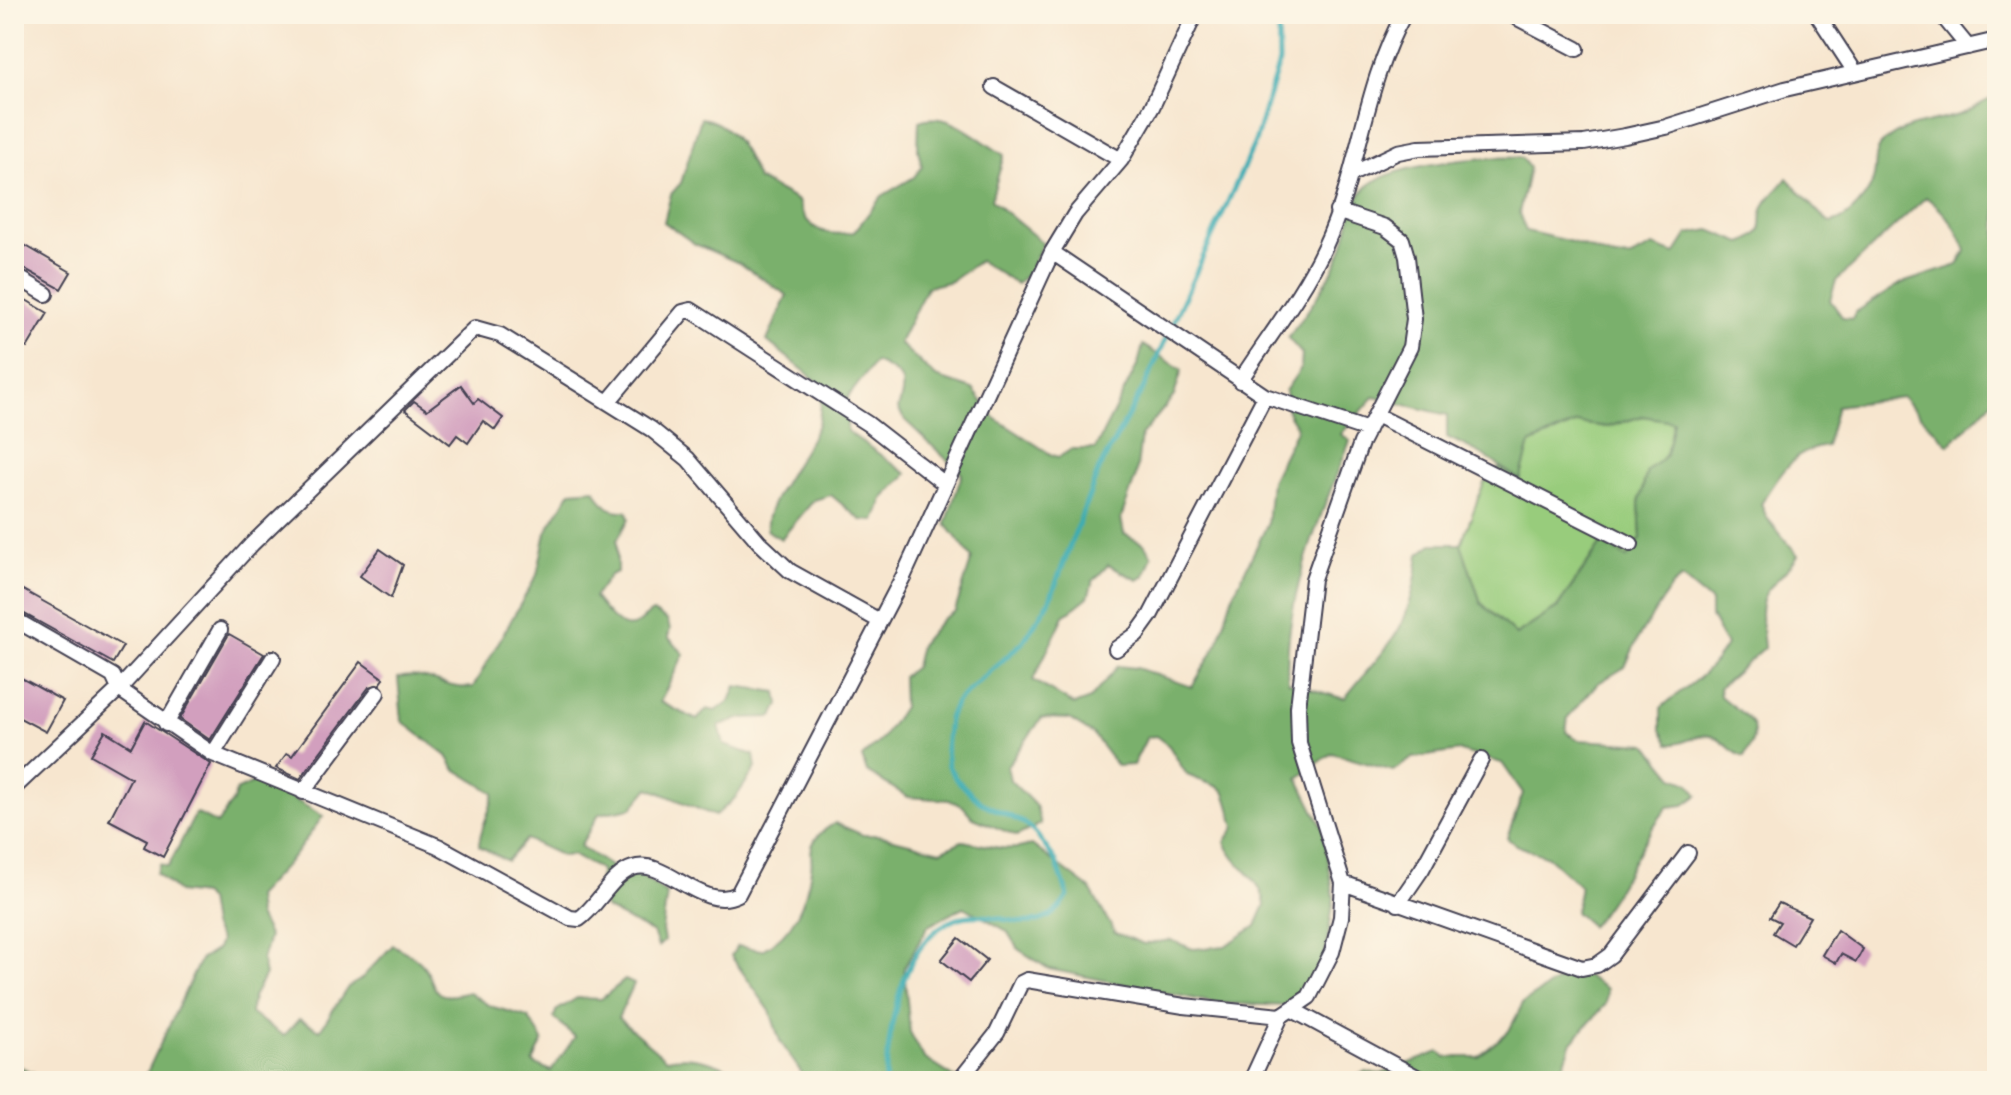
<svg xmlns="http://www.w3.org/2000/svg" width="2011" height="1095" font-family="'Playpen Sans',sans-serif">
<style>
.green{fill:#98cc7c;stroke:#5d775c;stroke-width:2}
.forest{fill:#7ab06c;stroke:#4e6954;stroke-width:2;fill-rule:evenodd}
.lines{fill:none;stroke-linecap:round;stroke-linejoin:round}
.stream{stroke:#3aacb3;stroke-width:5}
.building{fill:#d29fbe}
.street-casing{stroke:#423f51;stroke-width:18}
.street{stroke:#fff;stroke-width:14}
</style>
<rect width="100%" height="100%" fill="#fcf5e5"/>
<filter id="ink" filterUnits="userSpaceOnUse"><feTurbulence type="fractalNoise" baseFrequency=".0125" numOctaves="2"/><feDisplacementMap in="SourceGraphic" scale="16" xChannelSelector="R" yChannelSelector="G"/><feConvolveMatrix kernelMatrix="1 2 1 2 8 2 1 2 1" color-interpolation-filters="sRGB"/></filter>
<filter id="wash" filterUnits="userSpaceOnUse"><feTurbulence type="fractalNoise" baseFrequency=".006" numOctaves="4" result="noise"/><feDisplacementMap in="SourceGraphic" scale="32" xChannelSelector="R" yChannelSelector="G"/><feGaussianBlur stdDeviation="1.8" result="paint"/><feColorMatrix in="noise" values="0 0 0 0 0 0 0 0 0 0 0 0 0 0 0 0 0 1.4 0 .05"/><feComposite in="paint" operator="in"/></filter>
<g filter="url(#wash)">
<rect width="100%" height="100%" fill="#f7e6cf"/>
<path class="green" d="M1642 416 1673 420 1666 455 1647 472 1639 503 1641 538 1627 559 1601 543 1557 608 1516 635 1481 603 1461 544 1484 483 1499 468 1520 480 1530 443 1577 423 1608 427Z"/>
<path class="forest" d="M1997 97V397L1949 445 1902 397 1837 406 1826 446C1792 450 1779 477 1761 504L1767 518 1798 555C1790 569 1778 577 1768 590 1756 605 1763 630 1764 648L1719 688 1720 696C1744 718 1768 720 1744 757 1731 753 1724 740 1712 736 1696 732 1684 746 1669 744L1661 730V708C1689 682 1704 681 1726 645L1711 617V602L1682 578 1671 587 1638 638 1625 667 1597 684 1568 717 1566 732 1578 740 1647 744 1674 777 1689 783 1698 795 1684 805 1668 807C1637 844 1623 891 1591 926L1575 912 1580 886 1548 857 1516 845 1507 838 1523 793 1502 763 1460 751 1413 758 1393 771 1332 753 1298 778 1323 828 1334 898 1325 956 1312 987 1289 1006 1215 1003 1049 969 1018 949 1007 931 964 907 928 926 904 968 910 1032 924 1058 960 1081H807L780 1041 770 1011 731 956 737 946 762 950C794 933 806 903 811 869 813 861 809 852 813 844 817 834 826 829 835 823L863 835H878L941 851 962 841C989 845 1005 853 1032 845L1090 889 1115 933 1144 944 1171 940 1193 949 1225 946 1256 926 1265 905C1261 876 1235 868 1225 842L1235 827C1221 777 1231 794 1187 775L1169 746 1156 736 1147 737 1133 765 1117 766 1093 734 1069 719 1042 718 1007 766 1010 780 1036 806 1041 824 1017 836 973 818 963 806 949 800 908 797 867 772 862 757 882 739 903 707 902 677 915 667 920 645 942 619 955 611 972 558 946 524 962 474 905 420 898 409C907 379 904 375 875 362L848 397 847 431 907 474 883 499 875 521 861 520 831 495 814 500 781 539 768 531C758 510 809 451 818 424 821 412 821 398 823 386L767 341 787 295 739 263 695 244 664 222 671 194 681 183 701 118C733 123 745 152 757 179L798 201C805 229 826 238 854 232L882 196 914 177 922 166 918 150 919 121C950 110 977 139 1004 155L991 200 1043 243 1029 272 1017 284 979 261 951 281 927 287 899 343 936 377 973 389 995 418 1052 455 1059 457 1072 449H1095L1138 364 1143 345 1182 370 1174 396 1141 436 1136 476 1121 518 1124 534 1144 544 1152 556 1144 576 1138 580 1108 565 1093 581 1088 597 1064 616 1033 680 1074 705 1090 699 1118 666 1137 668 1192 687 1218 643 1232 597 1267 525 1271 481 1297 428 1288 414 1285 391 1301 368 1302 354 1288 338C1307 312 1327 285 1340 255 1348 236 1350 207 1363 191 1383 164 1489 155 1522 158L1529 168 1519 213 1526 231 1572 242 1615 258 1631 257 1653 246 1675 254 1688 234 1710 230 1742 243C1773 231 1754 222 1766 203 1772 194 1781 187 1787 178L1824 218 1830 223C1848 221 1871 194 1874 176 1877 163 1873 151 1884 142 1908 121 1938 123 1964 113 1976 108 1984 100 1997 97ZM1926 197C1946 213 1957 227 1966 251L1958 265 1902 283 1856 312 1852 319 1843 318 1830 300 1836 281ZM1374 397 1447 415V437L1480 453 1520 480 1530 444 1577 423 1608 427 1642 416 1673 421 1666 455 1647 471 1639 503 1641 538 1627 558 1602 543 1557 608 1516 635 1481 603 1461 544H1432L1419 554C1410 633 1392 639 1345 698L1338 697 1288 682C1282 602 1321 514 1350 441L1341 434Z
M595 489C604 505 607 512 627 511L629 519 617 540V572L610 575 594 597C603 608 620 635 637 624 643 620 646 615 653 612L667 620 670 629 668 637 684 654 660 702 697 720 707 709 716 711 730 701 736 686 777 692 779 704 773 717 742 718 719 726 724 745 754 755 756 768 735 798 715 816 649 788 632 808 599 814 580 846 616 870 640 875 667 894 662 930 664 941 658 947 653 933 605 908 599 886 601 870 572 855 562 856 526 839 507 861 479 846C479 829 491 811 494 793L455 769 447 756 402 721 398 678C426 670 445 691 473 687L537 575 546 532 571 491Z
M255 782 278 790 323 816 293 857 256 897 258 916 269 937 262 960 265 975 253 997 250 1013 284 1036 299 1019 320 1030 348 987 360 980 393 945C401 950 414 955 421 963 440 983 425 1004 469 992L490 1006 528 1017 543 1040 533 1063 551 1071 575 1037 554 1018 556 1011 577 998 601 999 625 980 634 984 618 1018 666 1059C694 1053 725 1063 746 1081H143L200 960 217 949 220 941 212 926 208 900 202 895 178 892 156 873 160 864 168 867 196 813 217 824 233 801 236 791Z
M1568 974 1588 977 1607 989 1606 1004 1572 1042 1558 1081H1349L1364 1072 1381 1074 1439 1052 1446 1057H1478L1509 1031 1523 1003Z
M14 1062 16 1065 52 1081H14Z"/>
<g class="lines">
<path class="stream" d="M885 1081C889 1031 899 940 956 919 996 904 1037 948 1068 896L1056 861 1036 834 1024 823 980 802 956 779 948 766 946 750 949 718 956 702 1023 642 1049 602 1099 469 1145 385 1255 142 1279 62 1278 14"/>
</g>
<g id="blocks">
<path class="building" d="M14 239 71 272 61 289 14 263Z
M14 293 48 313 27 348 14 341Z
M461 385 474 403 478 399 503 418 495 430 483 421 468 443 457 435 450 444 405 410 414 401 427 410Z
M380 549 403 565 391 598 360 576Z
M14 585 123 646 113 663 14 608Z
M229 634 264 654 210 740 180 719Z
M361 662 384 679 380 684 369 687 300 779 276 768 287 753 292 756Z
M14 674 63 701 46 732 14 715Z
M145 721 211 764 163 857 144 847 147 840 109 820 131 778 91 755 105 731 131 747Z
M1779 903 1810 917 1793 945 1773 933 1780 922 1770 917Z
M1837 930 1863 949 1856 962 1841 954 1836 963 1822 955Z
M959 938 987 960 969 982 941 960Z"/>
</g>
</g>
<g filter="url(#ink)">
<use href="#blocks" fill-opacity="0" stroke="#423f51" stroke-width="2"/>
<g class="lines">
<defs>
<path id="street" d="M1510 14 1577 49
M1817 14 1855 72
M1941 14 1968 47
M994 87 1121 160
M1350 175 1398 152 1419 148 1584 143 1625 136 1666 127 1785 89 1997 40
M1052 252 1265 396 1368 430
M14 275 46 294
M1240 381C1268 337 1303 294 1325 246 1360 171 1363 87 1404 14
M608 402 683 312 691 310 868 424 945 484
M1376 415 1631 544
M14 619 113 676 119 689 213 754 438 846 570 918 579 919C598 906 612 874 633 868 665 857 702 913 738 894L904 575 1052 252 1075 214 1121 160 1152 107 1195 14
M1116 649 1137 634 1150 616 1265 396
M166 724 220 630
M213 754 273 658
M14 788 119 689 252 544 475 328 500 335 651 429 688 459 759 542 790 571 878 620
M303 792 377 693
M1343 883 1582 968 1597 965 1611 955 1688 853
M1398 904 1422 869 1481 760
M1293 1010 1424 1081
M959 1081 997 1033 1021 983 1027 980 1184 1006 1281 1016 1309 997 1332 952 1341 917 1343 883 1299 743 1298 707 1313 579 1361 443 1410 347 1414 319 1407 257 1402 240 1385 227 1337 211
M1251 1081 1281 1016"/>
</defs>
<use href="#street" class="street-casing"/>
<use href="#street" class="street"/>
</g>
</g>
<rect width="2011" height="1095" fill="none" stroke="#fcf5e5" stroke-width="48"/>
</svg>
